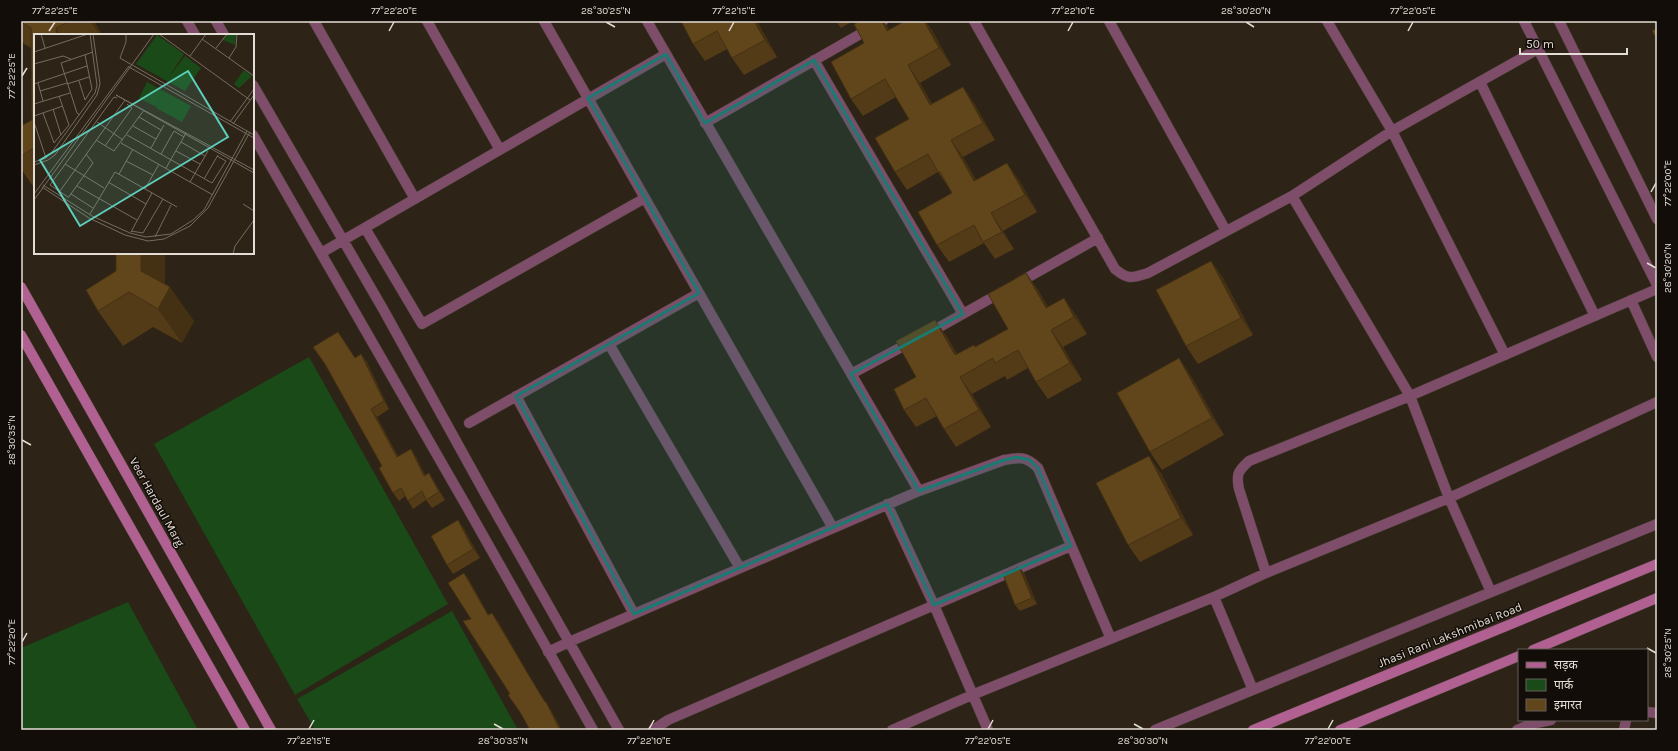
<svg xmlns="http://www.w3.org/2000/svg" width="1678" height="751" font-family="Karla,'Noto Sans Devanagari',sans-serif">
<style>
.green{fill:#194a18}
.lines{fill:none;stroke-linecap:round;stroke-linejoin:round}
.street-casing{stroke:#473d31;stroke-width:11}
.secondary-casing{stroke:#473d31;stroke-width:11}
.street{stroke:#7e4d6a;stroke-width:10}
.secondary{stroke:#b06191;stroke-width:10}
.wall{fill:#533b17}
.shaded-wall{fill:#443013}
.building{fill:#61451b;stroke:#443013}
.marked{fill:#1a7b73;fill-opacity:0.2;stroke:#1a7b73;stroke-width:3;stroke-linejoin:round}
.ticks{fill:none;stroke:#e4ddd5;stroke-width:1.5}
.labels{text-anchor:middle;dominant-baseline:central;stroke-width:3;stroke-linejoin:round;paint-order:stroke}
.street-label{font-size:12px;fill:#e4ddd5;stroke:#120d08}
.inset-road{fill:none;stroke:#766d62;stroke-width:1}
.view{fill:#5ccebb;fill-opacity:0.15;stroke:#5ccebb;stroke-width:2}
.inset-edge{fill:none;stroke:#e4ddd5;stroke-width:2}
.neatline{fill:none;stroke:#e4ddd5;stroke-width:1.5}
.ticks-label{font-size:10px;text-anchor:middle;fill:#e4ddd5}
</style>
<rect width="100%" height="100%" fill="#2d2316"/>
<path class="green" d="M309 357 448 604 295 695 154 444Z
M128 602 198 730H21V648Z
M452 611 518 730H315L297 699Z"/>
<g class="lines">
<defs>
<path id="street" d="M187 21 195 35
M216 21 224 35
M314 21 415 199
M427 21 500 150
M544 21 833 528
M647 21 919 491
M974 21 1115 269C1128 280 1132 278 1148 273L1292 196 1392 131 1538 49
M1109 21 1226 231
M1327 21 1392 131 1505 355
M1524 21 1657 285
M1559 21 1657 219
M814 60 963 314
M1480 82 1595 316
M253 85 383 309 487 497 619 730
M705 123 883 21
M253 135 467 507 593 730
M1292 196 1410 396 1449 498 1491 592
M365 228 422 324 645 198
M321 253 666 54
M1018 283 1098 238
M1631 300 1657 357
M929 333 1002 292
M609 344 740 568
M851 374 911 342
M516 396 634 614
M469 423 699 293
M887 504 934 605 988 730
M1266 573 1239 489C1236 474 1238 471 1249 461L1410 396 1657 289
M1214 597 1253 690
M548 652 569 642 919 491 1004 460C1020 457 1026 456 1038 468L1111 639
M1647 712 1657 713
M653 730 668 720 1071 546
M892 730 972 695 1214 597 1266 573 1449 498 1657 402
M1155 730 1657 524
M1517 730 1531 724 1551 720
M1624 730 1626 720"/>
<path id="secondary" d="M21 287 271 730
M21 335 245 730
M1533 650 1657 598
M1253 730 1657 564
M1340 730 1519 656"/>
</defs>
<use href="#street" class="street-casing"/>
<use href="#secondary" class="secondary-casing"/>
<use href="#street" class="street"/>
<use href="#secondary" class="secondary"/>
</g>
<path class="wall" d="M21 21H94L102 35H35V189L21 169V126L32 120 31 48 21 42Z
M681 21H757L777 57 744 75 732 58 727 49 705 61 693 44Z
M836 21H853L841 28Z
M860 21H883L889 30 905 21H925L932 30 951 65 920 83 932 104 963 87 975 105 995 140 963 157 976 180H1019L1037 212 1003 231 1014 249 995 259 984 243 949 262 937 245 952 193 947 185 938 172 907 190 895 172 909 119 896 97 863 116 851 99 864 43Z
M116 253H165V284L194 321 182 343 153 327 123 346 98 311 116 271Z
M1211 261 1223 278 1253 335 1198 364 1186 346Z
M1026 273 1038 290 1048 307 1076 315 1087 334 1063 347 1082 380 1048 399 1036 382 1028 368 1007 380 1005 376 972 394 991 427 956 447 944 429 937 416 916 427 904 410 916 377 935 320 947 337 957 354 974 345 975 347 1008 329Z
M338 332 355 358 361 354 367 362 389 409 377 417 398 457H416L425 475 434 481 445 500 432 508 426 500 413 509 405 496 399 501 393 493 382 466Z
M1191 376 1224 435 1162 470 1150 452Z
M1161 473 1193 535 1140 562 1128 545Z
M458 520 464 529 480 558 453 574 447 565Z
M1019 567 1024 573 1037 604 1020 611 1015 605Z"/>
<path class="shaded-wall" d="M90 21H94L102 35H100Z
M754 21H757L777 57 765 40Z
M882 21H883L889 29 899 48 887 31Z
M924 21H925L932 30 951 65 939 48Z
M56 28 60 35H56Z
M908 65 920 83 942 123 930 105Z
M963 87 975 105 995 140 983 123Z
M951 140 963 157 986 198 974 181Z
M1007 163 1019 180 1037 212 1025 195Z
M991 213 1003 231 1014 249 1002 232Z
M141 253H165V296L170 287 194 321 182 343 158 309 141 271Z
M1211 261 1223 278 1253 335 1241 318Z
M1026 273 1038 290 1058 325 1046 308Z
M1064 298 1076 315 1087 334 1074 317Z
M935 320 947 337 967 373 955 355Z
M1051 330 1063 347 1082 380 1070 363Z
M361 354 367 362 389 409 384 401Z
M1179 358 1191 376 1224 435 1212 418Z
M960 377 972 394 991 427 979 410Z
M371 409 377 417 403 465 397 457Z
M411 449 416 457 430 484 424 476Z
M1149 456 1161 473 1193 535 1181 518Z
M429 473 434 481 445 500 439 492Z
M458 520 464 529 480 558 473 549Z
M1019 567 1024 573 1037 604 1032 598Z
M464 573 470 581 493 623 488 615Z
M492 613 498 621 533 682 550 709 546 702 551 710 562 730H560Z"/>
<path class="building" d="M21 21H70L56 28V35H35V147L21 156V126L32 120 31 28 21 22Z
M681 21H754L765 40 732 58 717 31 693 44Z
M860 21H882L887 31 905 21H924L939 48 908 65 930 105 963 87 983 123 951 140 974 181 1007 163 1025 195 991 213 1002 232 983 242 974 225 937 245 918 212 952 193 940 172H938L928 154 895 172 875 138 909 119 885 79 851 99 831 62 864 43 854 24Z
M1657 28V39L1652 31Z
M116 253H141V271L170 287 158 309 129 292 98 311 86 290 116 271Z
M1211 261 1241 318 1186 346 1156 290Z
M1026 273 1046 308 1064 298 1074 317 1051 330 1070 363 1036 382 1018 350 995 363 993 358 960 377 979 410 944 429 926 398 904 410 894 389 916 377 896 341 935 320 955 355 974 345 975 347 1008 329 988 294Z
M338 332 355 358 361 354 384 401 371 409 397 457 411 449 424 476 429 473 439 492 426 500 422 491 408 501 401 488 393 493 379 468 382 466 325 364 313 347Z
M1179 358 1212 418 1150 452 1117 393Z
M1149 456 1181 518 1128 545 1096 483Z
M458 520 473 549 447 565 431 536Z
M1019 567 1032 598 1015 605 1003 574Z
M464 573 488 615 492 613 528 674 545 702H546L560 730H530L520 712 508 695 510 694 463 621 471 619 448 583Z"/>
<path class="marked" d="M666 54 705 123 814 60 963 314 851 374 919 491 1004 460 1017 457 1030 460 1038 468 1071 546 934 605 887 504 634 614 516 396 699 293 588 98Z"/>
<path class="ticks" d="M606 22 615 27M1246 22 1254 27M49 31 55 22M389 31 394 22M729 31 734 22M1068 31 1073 22M1408 31 1413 22M22 76 27 68M1651 192 1656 183M1647 263 1656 268M22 440 31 445M22 642 27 633M1647 648 1656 653M494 724 503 729M1134 724 1143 729M309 729 314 720M649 729 654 720M988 729 993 720M1328 729 1333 720"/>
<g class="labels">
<g class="street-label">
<text transform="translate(157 502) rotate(61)">Veer Hardaul Marg</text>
<text transform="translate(1450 635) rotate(-22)">Jhasi Rani Lakshmibai Road</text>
</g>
</g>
<g transform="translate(34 34)">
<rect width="220" height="220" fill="#2d2316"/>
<path d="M193 0H202L201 11 189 6 182 14ZM123 1 150 20 134 44 151 22 167 34 151 57 102 30ZM210 36 218 42 205 54 200 50ZM113 48 157 72 148 88 122 74 127 64 122 73 105 64Z" fill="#194a18"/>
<path class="inset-road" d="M7 0 11 14M92 0V8L86 24 220 101M125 0 216 66M168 5 220 42M182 14 193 0M0 18 54 0M156 22 172 0M195 24 202 13 203 0M0 30 29 22 37 25M95 33 220 104M45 47 51 66 58 55 51 21M4 49 9 67M0 50 53 32M33 50 55 43M6 57 33 49M0 70 36 59M19 75 27 101M9 79 20 109 35 91 25 62M46 81 43 79 27 29 59 18M0 82 29 72M105 83 127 96M0 88 12 124M63 88 89 106M196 88 220 55M199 90 220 61M99 92 122 105M93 101 178 149 192 127 183 122M62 106 80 117 110 76M147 108 171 122M87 109 179 161M71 112 98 74 93 70M117 114 130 91M142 117 166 130M127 120 140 97 150 103M92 127 119 141M0 128 12 124 18 118 61 59 63 51 56 0M31 130 70 154M0 131 14 126 21 121 63 61 66 50 59 0M132 134 152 99M220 136 82 61 220 139M85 140 99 115M170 145 184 121M74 148 112 170M156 148 174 117M9 151 58 182 96 199 112 203 137 200 159 186 170 176 213 97M43 152 103 186M8 153 55 184 91 201 114 207 130 205 156 192 174 174 216 98M111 155 125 130M26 157 91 66M0 160 95 32M37 160 59 174M34 163 16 151 80 63 83 64M34 164 59 129 52 120M0 166 120 0M209 170 220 177M56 180 81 138 143 173M97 197 109 199 129 165M97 198 118 159M121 203 137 171M199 220 201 212 220 186"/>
<path class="view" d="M154 37 194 103 46 192 6 126Z"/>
<rect width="220" height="220" class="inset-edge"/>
</g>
<rect width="1678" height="751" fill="none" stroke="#120d08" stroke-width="44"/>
<rect x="1518" y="649" width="130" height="72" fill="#120d08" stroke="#66605a"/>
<rect x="1526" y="662" width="20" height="6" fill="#b06191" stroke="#66605a"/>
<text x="1554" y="669" font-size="12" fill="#e4ddd5">सड़क</text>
<rect x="1526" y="679" width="20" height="12" fill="#194a18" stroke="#66605a"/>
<text x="1554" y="689" font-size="12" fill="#e4ddd5">पार्क</text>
<rect x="1526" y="699" width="20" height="12" fill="#61451b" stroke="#66605a"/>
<text x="1554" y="709" font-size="12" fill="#e4ddd5">इमारत</text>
<path d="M1520 48v6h107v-6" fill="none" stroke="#e4ddd5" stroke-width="2"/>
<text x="1526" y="48" font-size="12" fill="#e4ddd5" stroke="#120d08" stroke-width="3" paint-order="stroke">50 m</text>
<rect x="22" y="22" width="1634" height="707" class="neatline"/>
<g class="ticks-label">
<text x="55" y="14">77°22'25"E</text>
<text x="394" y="14">77°22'20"E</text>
<text x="606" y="14">28°30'25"N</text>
<text x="734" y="14">77°22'15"E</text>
<text x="1073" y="14">77°22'10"E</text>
<text x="1246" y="14">28°30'20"N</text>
<text x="1413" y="14">77°22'05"E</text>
<text transform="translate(11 76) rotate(-90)" y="4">77°22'25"E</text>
<text transform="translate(1667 183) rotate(-90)" y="4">77°22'00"E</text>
<text transform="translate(1667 268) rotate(-90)" y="4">28°30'20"N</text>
<text transform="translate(11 440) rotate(-90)" y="4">28°30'35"N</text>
<text transform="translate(11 642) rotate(-90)" y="4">77°22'20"E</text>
<text transform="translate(1667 653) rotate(-90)" y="4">28°30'25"N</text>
<text x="309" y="744">77°22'15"E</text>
<text x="503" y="744">28°30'35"N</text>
<text x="649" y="744">77°22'10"E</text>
<text x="988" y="744">77°22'05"E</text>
<text x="1143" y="744">28°30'30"N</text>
<text x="1328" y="744">77°22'00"E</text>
</g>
</svg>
